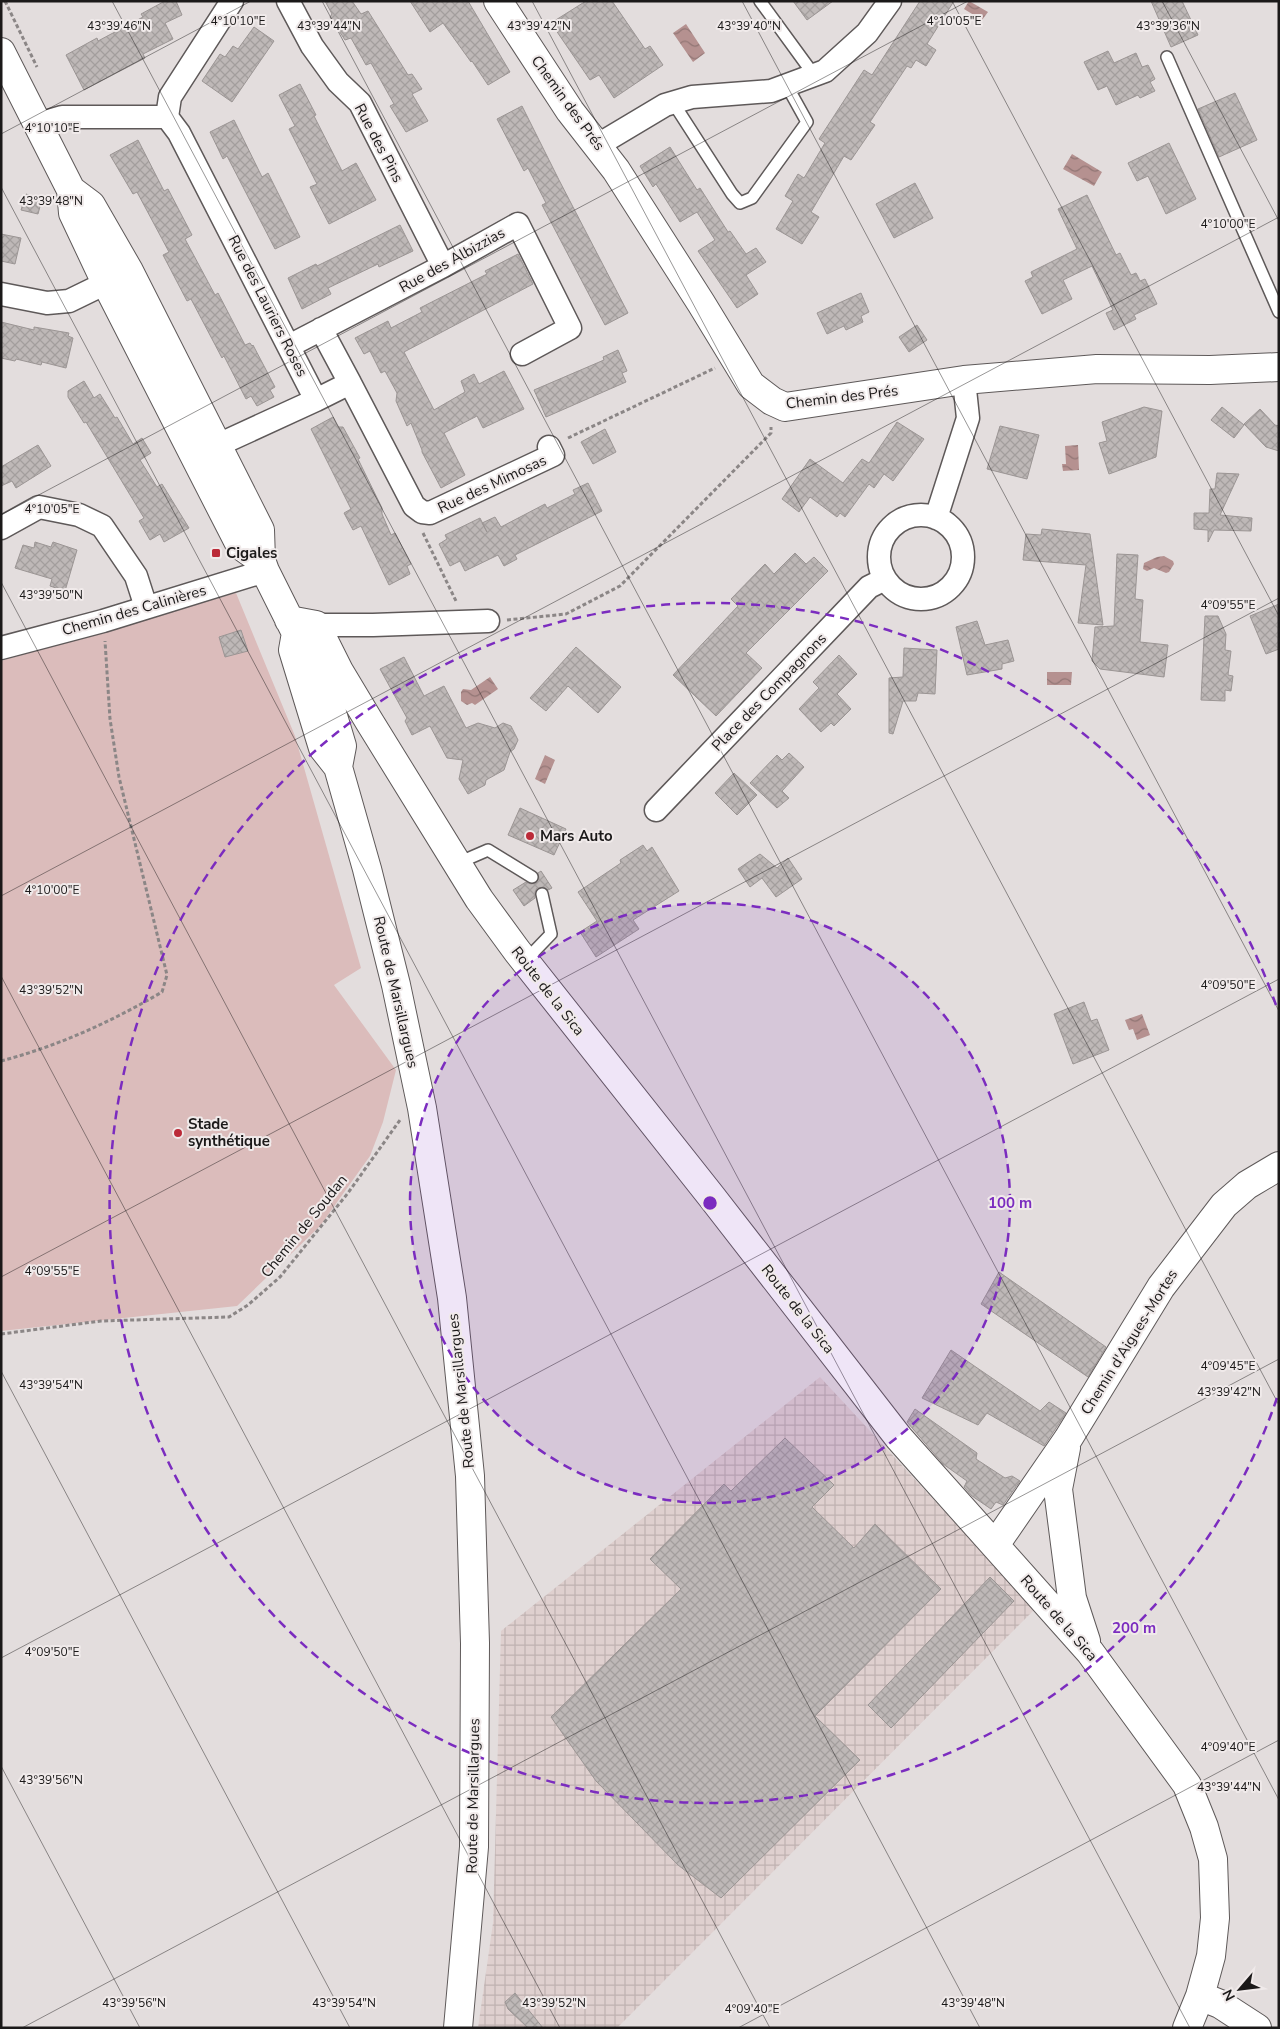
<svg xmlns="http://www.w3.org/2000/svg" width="1280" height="2029" font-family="'Nunito Sans',sans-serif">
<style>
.industrial{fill:url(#industrial-grid)}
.pitch{fill:#dbbcbb}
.water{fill:url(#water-waves)}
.building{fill:url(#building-cross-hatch);stroke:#9b9594}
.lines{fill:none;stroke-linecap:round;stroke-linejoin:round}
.lane-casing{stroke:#5e5959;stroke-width:14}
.street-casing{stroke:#5e5959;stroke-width:25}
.secondary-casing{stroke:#5e5959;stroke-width:30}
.path{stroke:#8b8686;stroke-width:3;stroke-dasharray:4 2.5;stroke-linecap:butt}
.lane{stroke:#fff;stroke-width:11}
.street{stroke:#fff;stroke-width:22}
.secondary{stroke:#fff;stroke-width:28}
.ticks{fill:none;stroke:#1b1919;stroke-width:1;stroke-opacity:0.45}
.ring{fill:none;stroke:#7b2cbf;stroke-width:2.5;stroke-dasharray:9 6}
.poi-dot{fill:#bb2a38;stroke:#f0eaea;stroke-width:2}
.labels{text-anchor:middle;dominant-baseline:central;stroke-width:4;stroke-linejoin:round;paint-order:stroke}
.street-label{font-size:15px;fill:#1b1919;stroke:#f0eaea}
.poi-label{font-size:15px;font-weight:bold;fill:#1b1919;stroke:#f0eaea;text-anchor:start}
.ticks-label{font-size:12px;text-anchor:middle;fill:#1b1919;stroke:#f0eaea;stroke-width:4;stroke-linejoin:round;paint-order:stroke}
.centre{fill:#7b2cbf;stroke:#f0eaea;stroke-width:2.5}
.ring-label{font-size:15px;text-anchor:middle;font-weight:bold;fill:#7b2cbf;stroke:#f0eaea;stroke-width:4;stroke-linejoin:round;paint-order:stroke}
</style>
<defs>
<pattern id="industrial-grid" width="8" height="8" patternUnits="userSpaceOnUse" patternTransform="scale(1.25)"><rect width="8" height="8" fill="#dfd0cf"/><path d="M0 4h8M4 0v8" fill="none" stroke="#bfb2b1"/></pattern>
<pattern id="water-waves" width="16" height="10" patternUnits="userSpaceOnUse" patternTransform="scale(1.25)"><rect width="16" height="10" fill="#b59190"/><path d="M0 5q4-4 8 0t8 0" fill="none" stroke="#927675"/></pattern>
<pattern id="building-cross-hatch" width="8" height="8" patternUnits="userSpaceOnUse" patternTransform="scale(1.25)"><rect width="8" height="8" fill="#beb8b7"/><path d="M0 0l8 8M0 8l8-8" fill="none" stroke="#a39e9d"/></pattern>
</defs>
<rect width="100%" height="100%" fill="#e3dddd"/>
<path class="industrial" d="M820 1377 1035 1609 617 2028H478L493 1923 501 1631Z"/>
<path class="pitch" d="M236 593 295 736 361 968 334 985 396 1070 383 1122 370 1156 320 1226 237 1306 1 1331V661Z"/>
<path class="water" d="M969 1 988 12 982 20 964 9Z
M686 24 705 53 693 62 673 33Z
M1072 154 1102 172 1094 186 1063 169Z
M1078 445 1079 470 1063 471 1062 464H1066L1065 446Z
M1164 556 1173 561 1174 564 1169 572 1166 573 1154 568 1147 571 1143 569 1144 563 1157 557Z
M1047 672H1072L1071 685H1047Z
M490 677 498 689 475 705 472 703 467 705 461 701V692L463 689 471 690Z
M545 755 555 760 545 784 535 779Z
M1142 1014 1150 1035 1137 1040 1133 1029 1129 1030 1125 1020Z"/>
<path class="building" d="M165 1H176L182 15 165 23 173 39 143 54 145 58 84 90 66 55 97 38 98 41 143 17 141 14Z
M325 1H352L361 14 368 11 408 75 412 74 422 89 412 94 428 121 406 132 390 106 394 104 371 63 366 65 351 38 345 40 330 17 332 14Z
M410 1H468L510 72 488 85 472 61 471 62 443 23 430 32Z
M586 1H612L645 49 650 46 663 65 614 98 599 75 590 80 551 23Z
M793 1H833L807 20Z
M920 1H954L927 44 936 50 926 66 916 60 911 68 907 66 870 122 875 125 851 160 844 156 811 212 819 217 802 244 776 229 793 201 785 196 798 174 804 178 825 143 819 139 864 70 872 75Z
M1151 1H1182L1198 35 1171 47Z
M254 27 274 41 232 102 202 81 220 54 225 57 233 46 238 49Z
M1108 51 1114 63 1136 53 1142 67 1148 65 1155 79 1150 82 1155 91 1140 98 1138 95 1116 105 1107 86 1098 90 1084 62Z
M300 84 316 115 314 116 342 171 356 163 376 200 329 224 310 187 317 184 289 129 295 126 279 95Z
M1235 93 1257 140 1219 157 1198 109Z
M522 106 559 180 628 313 605 325 542 205 546 203 528 168 524 171 497 119Z
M234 120 262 177 268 173 300 237 275 249 227 156 223 159 210 132Z
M138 140 164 191 168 189 192 235 185 239 215 295 218 293 245 345 250 343 252 346 253 345 275 387 270 390 274 397 257 406 251 396 246 399 224 356 222 358 191 299 187 301 163 255 169 252 137 192 133 194 110 155Z
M1169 143 1196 199 1166 214 1148 176 1137 181 1128 163Z
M670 147 697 190 700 188 728 232 730 231 746 254 756 248 766 262 746 275 758 294 737 308 698 251 715 240 697 212 680 222 656 184 653 187 640 166Z
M915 183 933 218 894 238 876 204Z
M26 194 42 199 38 214 21 210Z
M1087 195 1116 255 1120 253 1131 275 1136 273 1140 281 1145 279 1157 304 1134 315 1136 319 1114 330 1106 313 1113 310 1092 266 1063 280 1072 299 1042 314 1025 281 1033 277 1031 272 1077 249 1058 209Z
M400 225 413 251 379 267 378 264 328 288 331 294 302 309 288 278 316 264 317 266Z
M1 234 21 238 15 264 1 261Z
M518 254 533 284 404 352 434 410 465 392 461 381 474 374 479 384 504 371 524 409 483 428 477 416 444 433 465 475 441 488 422 452V450L411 423 407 426 396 401 397 393 385 371 381 373 370 351 364 354 355 338 388 321 391 328 422 312 420 308 487 274 485 271Z
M861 293 869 312 861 316 863 322 846 330 844 326 827 334 817 313Z
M1 322 34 330V327L69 333 68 336 73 338 66 368 42 362 41 365 16 359 15 361 1 358Z
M917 325 927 340 909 352 899 337Z
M618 350 627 371 622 373 626 382 546 417 534 390 604 360 603 357Z
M84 381 94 398 100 394 115 418 117 417 133 444 142 438 151 453 140 460 157 487 162 484 189 528 164 542 160 534 150 540 139 521 144 518 86 422 84 423 68 397V391Z
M1144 407 1162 411 1156 457 1109 474 1099 443 1107 441 1102 422Z
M1222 407 1244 425 1234 438 1211 420Z
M1260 409 1275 425 1279 426V451L1266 447 1244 424Z
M333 417 338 427H343L360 458 358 459 382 508V514L391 535 395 533 411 564 407 566 410 574 389 585 361 526 353 530 344 513 351 509 311 429Z
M897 422 924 439 893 481 884 474 874 488 869 484 845 517 840 513 837 517 810 497 799 512 782 499 810 459 843 483 862 459 869 463Z
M1000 426 1039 435 1027 479 987 469Z
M605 429 616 452 593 464 581 442Z
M38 445 51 466 16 488 12 481 1 486V467Z
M1217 473 1239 474 1220 515 1252 518 1251 531 1214 530 1208 542V530L1194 529V513H1209L1210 489H1215Z
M588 483 602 511 515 555 517 559 504 566 498 555 465 571 460 561 450 566 439 544 447 539 445 535 480 518 487 532 482 523 495 517 501 527 545 504 547 508 575 494 573 490Z
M1042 529 1090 534 1103 625 1078 623 1086 565 1023 560 1026 534 1041 535Z
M35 542 51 547 53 542 77 550 65 591 50 586 52 579 15 568 23 545 34 548Z
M795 553 806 564 814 557 828 571 746 653 762 668 716 716 673 675 738 606 731 599 765 564 774 574Z
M1117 554 1138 555 1135 599 1143 600 1140 642 1168 645 1164 677 1100 669 1092 661 1095 627 1114 626Z
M1279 604V649L1266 654 1250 616Z
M1205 616H1218L1226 634 1225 650 1231 651 1228 675 1233 676 1231 691 1225 690V701L1201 700Z
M977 621 985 645 1008 640 1014 661 1002 664V669L967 675 956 627Z
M241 630 248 651 225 657 219 637Z
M576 647 621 687 598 713 568 686 546 711 530 698Z
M904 648 937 650 935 694 918 693 916 701H903L893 734 889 733V678L903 677Z
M839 655 857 674 837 694 851 709 834 726 831 723 821 732 799 709 819 688 813 682Z
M404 657 424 696 444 686 466 728 478 723 495 728 503 723 511 726 518 740 514 749 510 752 504 770 486 780 485 785 468 794 459 779 463 760 447 758 430 726 412 735 405 721 407 718 380 669Z
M789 753 804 767 782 791 789 798 777 808 750 783 777 755 782 760Z
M734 773 757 795 737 815 715 793Z
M520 808 566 829 554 855 508 835Z
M643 845 647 851 652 847 679 891 633 920 639 929 596 957 580 932 597 921 578 892 621 863 620 860Z
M760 854 777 868 788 858 802 879 776 897 762 878 750 887 738 869Z
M541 871 552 888 548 890 544 887 537 888 535 892V898L524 906 513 890 526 882 531 884 536 883 539 878 538 873Z
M1084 1002 1091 1021 1097 1019 1109 1050 1073 1064 1054 1014Z
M999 1272 1106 1347 1088 1377 981 1304Z
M951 1350 1040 1411 1049 1402 1066 1413 1044 1446 987 1413 978 1425 922 1398Z
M915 1409 977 1453 976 1459 1005 1478 1012 1476 1020 1481 1003 1505 996 1502 991 1509 972 1496 964 1487 967 1481 943 1464 907 1422Z
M785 1438 834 1485 812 1507 854 1548 875 1524 941 1589 815 1716 860 1760 721 1898 678 1865 596 1781 551 1717 681 1589 650 1559 724 1484 731 1491Z
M990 1577 1014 1601 891 1728 868 1705Z
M515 1993 543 2028H528L508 2009 505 2002Z"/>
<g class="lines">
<defs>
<path id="lane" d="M760 1 814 75
M1167 57 1279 312
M674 104 732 194 740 203 752 198 807 122 787 86
M458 863 488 850 532 877
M525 961 551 934 542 894"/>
<path id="street" d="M288 1 312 46 338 82 360 103 443 266
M167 117 179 133 316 400 218 445
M38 124 62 117H167L170 97 232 1
M598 145 665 105 692 97 771 91 825 71 867 33 890 1
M1 294 47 303 69 301 106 283
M321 329 350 383
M289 346 443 266 518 224 570 328 522 354
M316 400 350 383 414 506 422 512 430 513 553 455 549 447
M879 557a42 42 0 1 1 84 0a42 42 0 1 1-84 0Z
M936 518 968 418 964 380
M1 528 39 507 79 515 102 526 136 576 146 607
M316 625H373L488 621
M1 648 103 621 265 571
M656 810 869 587 885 579"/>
<path id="secondary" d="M498 1 570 111 616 170 701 303 751 385 772 401 785 407 964 380 1097 369 1210 370 1279 367
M1 52 71 190 73 213 106 283 240 545 261 560
M71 190 91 205 129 271 260 530 261 560 265 571 296 633 312 646 342 746 338 767
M289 620 316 625 339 671 369 721 479 899 517 951 711 1196 899 1438 1090 1652 1187 1785 1204 1827 1213 1859 1215 1918 1211 1956 1200 1996 1187 2028
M296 633 293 650 323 748 338 767 367 869 396 985 422 1108 452 1298 470 1476 475 1643 474 1847 458 2028
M1066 1448 1058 1489 1072 1598 1086 1641
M995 1545 1068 1439 1161 1287 1224 1205 1247 1185 1279 1166
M1200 1996 1220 2004 1257 2028"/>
</defs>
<use href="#lane" class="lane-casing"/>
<use href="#street" class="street-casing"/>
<use href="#secondary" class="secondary-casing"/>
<path class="path" d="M5 1 37 67
M568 438 715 368
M423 533 456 601
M507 620 566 614 620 586 771 433V427
M1 1061C58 1046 111 1022 162 992L167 975 119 777 110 719 105 641
M1 1334 101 1321 229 1317 248 1305 280 1277 348 1193 400 1120"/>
<use href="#lane" class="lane"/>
<use href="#street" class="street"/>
<use href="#secondary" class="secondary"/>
</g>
<path class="ticks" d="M112 1 1190 2028M322 1 1279 1800M532 1 1279 1405M742 1 1279 1011M952 1 1279 616M1162 1 1279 221M1 134 251 1M1 187 980 2028M1 515 968 1M1 582 770 2028M1 896 1279 217M1 976 560 2028M1 1277 1279 598M1 1371 350 2028M1 1658 1279 979M1 1766 140 2028M22 2028 1279 1359M738 2028 1279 1740"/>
<circle cx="710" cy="1203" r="300" fill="#7b2cbf" fill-opacity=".12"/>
<g class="ring">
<circle cx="710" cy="1203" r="300"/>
<path d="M1277 1398A600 600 0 1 1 1277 1008"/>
</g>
<g class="poi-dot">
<rect x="211" y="548" width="10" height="10" rx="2.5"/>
<circle cx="530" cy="836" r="5"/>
<circle cx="178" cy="1133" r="5"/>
</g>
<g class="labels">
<g class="street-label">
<text transform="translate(568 103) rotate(54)">Chemin des Prés</text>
<text transform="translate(379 143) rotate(62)">Rue des Pins</text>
<text transform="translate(452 260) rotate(-29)">Rue des Albizzias</text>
<text transform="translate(268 306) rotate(63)">Rue des Lauriers Roses</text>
<text transform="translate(842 397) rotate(-7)">Chemin des Prés</text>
<text transform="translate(492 484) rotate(-25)">Rue des Mimosas</text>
<text transform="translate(134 610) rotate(-16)">Chemin des Calinières</text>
<text transform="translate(769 692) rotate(-46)">Place des Compagnons</text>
<text transform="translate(548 991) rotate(52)">Route de la Sica</text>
<text transform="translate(396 992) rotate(77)">Route de Marsillargues</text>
<text transform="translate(304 1226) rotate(-51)">Chemin de Soudan</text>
<text transform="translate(798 1309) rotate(52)">Route de la Sica</text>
<text transform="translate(1129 1342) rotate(-58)">Chemin d'Aigues-Mortes</text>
<text transform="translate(461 1391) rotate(-96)">Route de Marsillargues</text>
<text transform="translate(1059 1618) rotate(49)">Route de la Sica</text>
<text transform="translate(473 1796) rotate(-89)">Route de Marsillargues</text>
</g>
<g class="poi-label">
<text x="226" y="553">Cigales</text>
<text x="540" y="836">Mars Auto</text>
<text x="188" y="1124">Stade<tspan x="188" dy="17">synthétique</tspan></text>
</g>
</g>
<g class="ticks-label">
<text x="954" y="25">4°10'05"E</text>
<text x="238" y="25">4°10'10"E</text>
<text x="119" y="30">43°39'46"N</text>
<text x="329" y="30">43°39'44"N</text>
<text x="539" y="30">43°39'42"N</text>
<text x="749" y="30">43°39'40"N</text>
<text x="1168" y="30">43°39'36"N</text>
<text x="52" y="132">4°10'10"E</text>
<text x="51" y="205">43°39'48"N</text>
<text x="1228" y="228">4°10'00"E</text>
<text x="52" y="513">4°10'05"E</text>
<text x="51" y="599">43°39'50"N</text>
<text x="1228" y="609">4°09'55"E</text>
<text x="52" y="894">4°10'00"E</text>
<text x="1228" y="989">4°09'50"E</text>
<text x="51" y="994">43°39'52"N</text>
<text x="52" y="1275">4°09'55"E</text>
<text x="1228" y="1370">4°09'45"E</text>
<text x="51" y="1389">43°39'54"N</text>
<text x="1229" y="1396">43°39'42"N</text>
<text x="52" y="1656">4°09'50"E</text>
<text x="1228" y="1751">4°09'40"E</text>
<text x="51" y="1784">43°39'56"N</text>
<text x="1229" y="1791">43°39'44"N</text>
<text x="134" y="2007">43°39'56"N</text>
<text x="344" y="2007">43°39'54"N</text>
<text x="554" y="2007">43°39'52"N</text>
<text x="973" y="2007">43°39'48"N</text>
<text x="752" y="2013">4°09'40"E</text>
</g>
<circle cx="710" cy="1203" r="8" class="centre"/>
<g class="ring-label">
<text x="1010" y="1208">100 m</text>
<text x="1134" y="1633">200 m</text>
</g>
<rect width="1280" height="2029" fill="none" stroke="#1b1919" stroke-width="5"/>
<g transform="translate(1240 1989) rotate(242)" stroke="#f0eaea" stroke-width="4" paint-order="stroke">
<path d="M0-4L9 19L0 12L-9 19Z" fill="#1b1919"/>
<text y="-8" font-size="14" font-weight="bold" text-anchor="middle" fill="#1b1919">N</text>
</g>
</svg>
